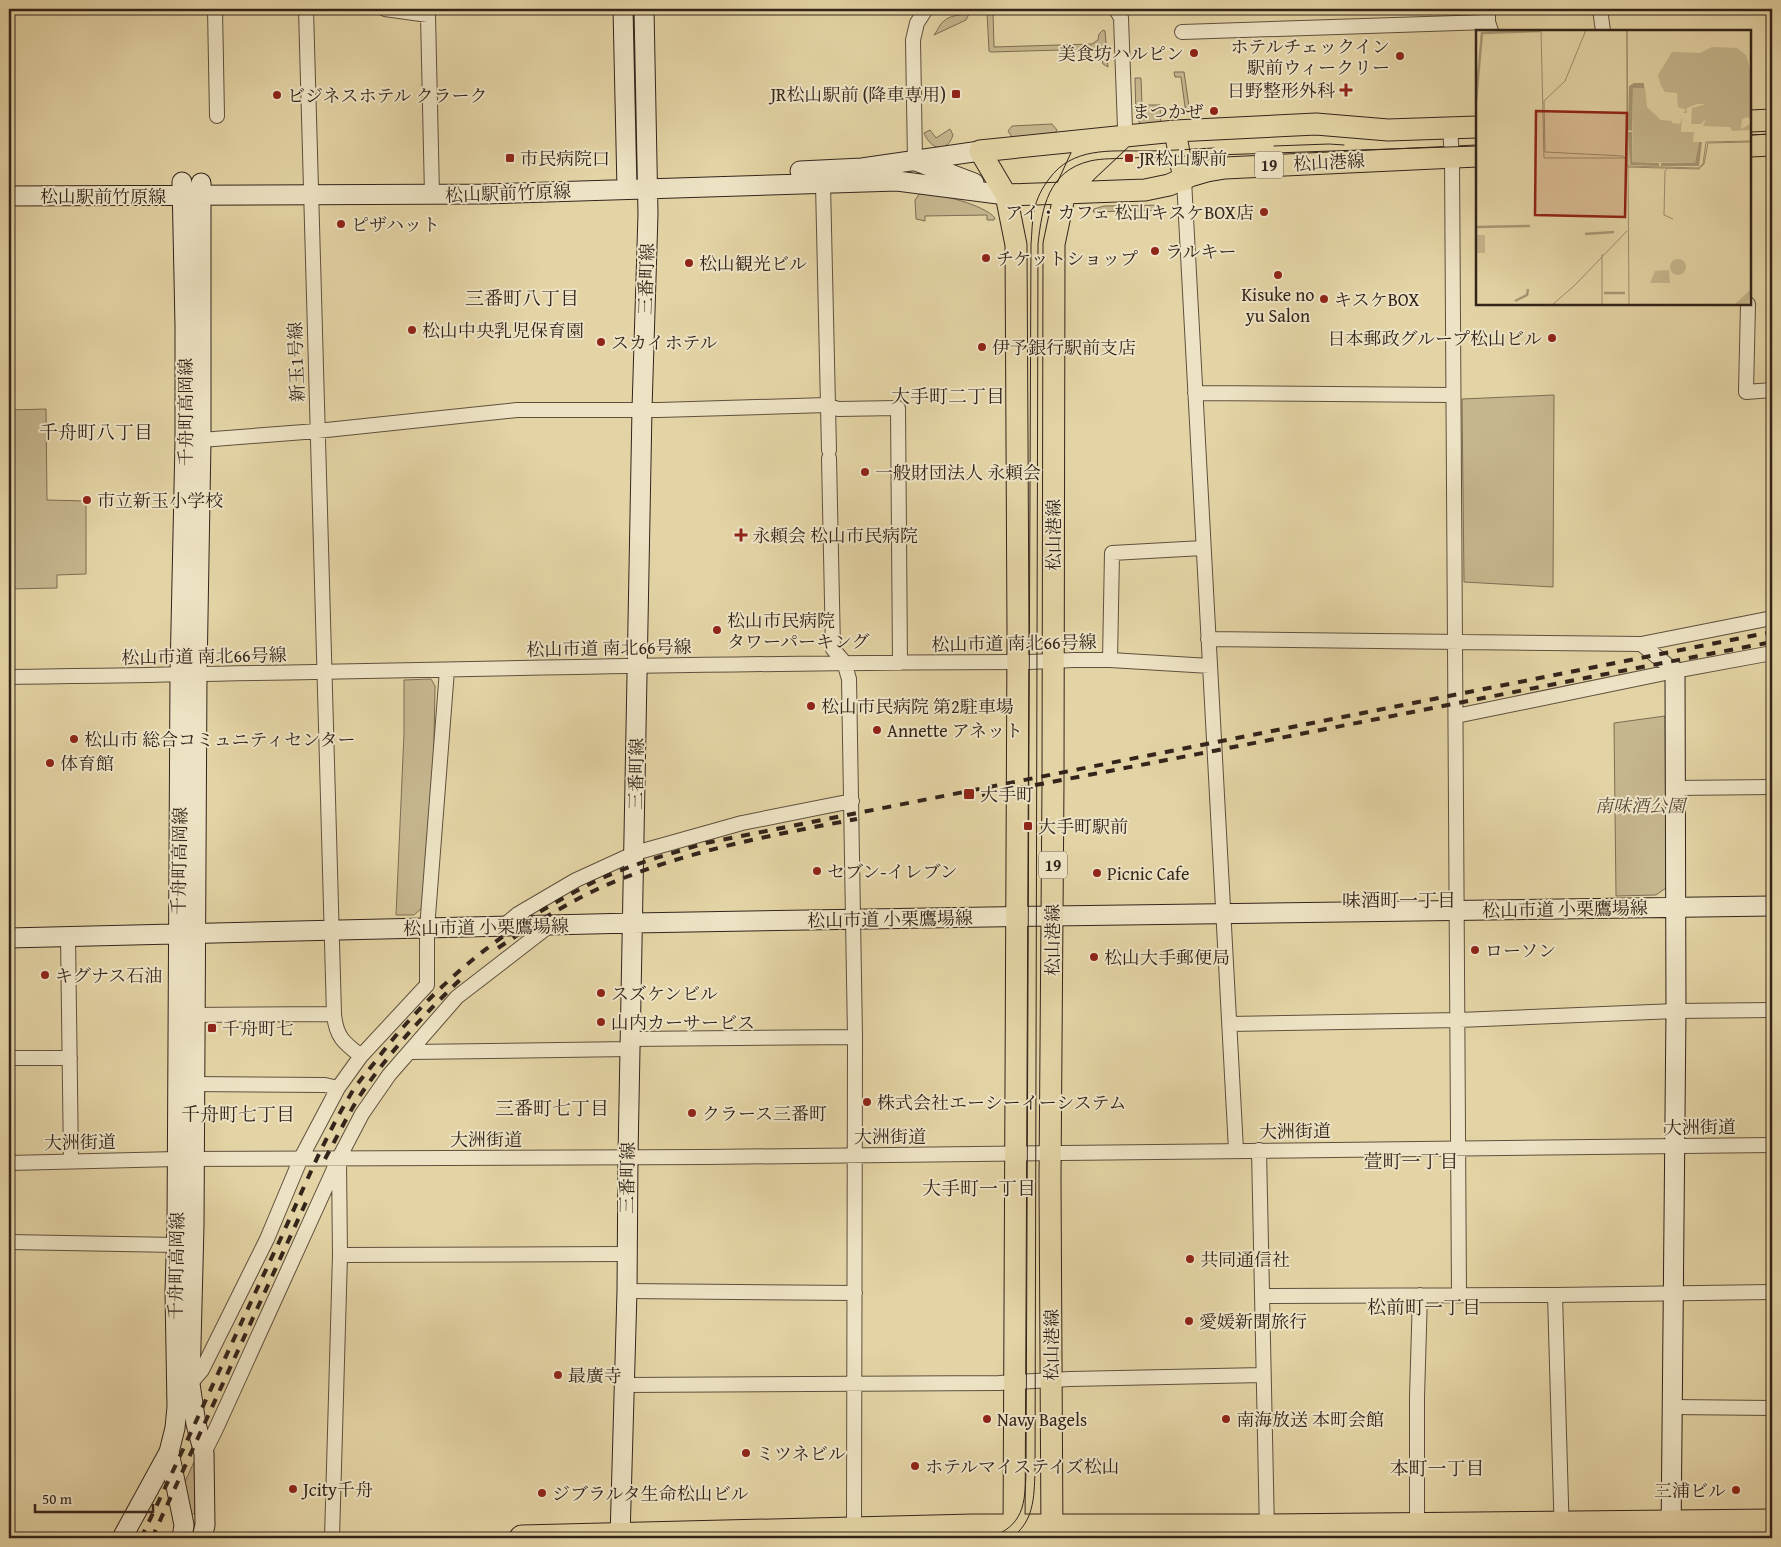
<svg xmlns="http://www.w3.org/2000/svg" width="1781" height="1547" font-family="'Gentium Book Plus','Noto Serif JP',serif">
<style>
.green{fill:#c6b68e;stroke:#7c6d54}
.lines{fill:none;stroke-linecap:round;stroke-linejoin:round}
.street-casing{stroke:#5f503e;stroke-width:16}
.secondary-casing{stroke:#33241b;stroke-width:21}
.primary-casing{stroke:#33241b;stroke-width:23}
.highway-casing{stroke:#33241b;stroke-width:27}
.street{stroke:#ede3c4;stroke-width:14}
.secondary{stroke:#ede3c4;stroke-width:19}
.primary{stroke:#e4d4a5;stroke-width:21}
.highway{stroke:#e4d4a5;stroke-width:25}
.tram{stroke:#33241b;stroke-width:1}
.rail{stroke:#33241b;stroke-width:4;stroke-dasharray:9 9;stroke-linecap:butt}
.poi-dot{fill:#8f2418;stroke:#ede3c4;stroke-width:2}
.labels{text-anchor:middle;dominant-baseline:central;stroke-width:4;stroke-linejoin:round;paint-order:stroke}
.shield{fill:#ede3c4;stroke:#6b5d4e;stroke-width:1}
.shield-label{font-size:16px;font-weight:bold;fill:#33241b}
.poi-label{font-size:18px;fill:#33241b;stroke:#ede3c4;text-anchor:start}
.street-label{font-size:18px;fill:#33241b;stroke:#ede3c4}
.park-label{font-size:18px;font-style:italic;fill:#584838;stroke:#ede3c4}
.neighbourhood-label{font-size:19px;fill:#33241b;stroke:#ede3c4}
.inset-river{fill:none;stroke:#a89876;stroke-width:2.5}
.inset-road{fill:none;stroke:#9d8e6e;stroke-width:1}
.view{fill:#8f2418;fill-opacity:0.15;stroke:#8f2418;stroke-width:2.5}
.inset-edge{fill:none;stroke:#33241b;stroke-width:2.5}
</style>
<rect width="100%" height="100%" fill="#e4d4a5"/>
<filter id="stains"><feTurbulence type="fractalNoise" baseFrequency=".004" numOctaves="4"/><feColorMatrix values="0 0 0 0 .2 0 0 0 0 .09 0 0 0 0 .02 0 0 0 .5 -.17"/></filter>
<radialGradient id="worn" r=".72"><stop offset=".6" stop-color="#630" stop-opacity="0"/><stop offset="1" stop-color="#630" stop-opacity=".3"/></radialGradient>
<path class="green" d="M987 13H993L994 47 1092 44 1098 40 1099 34 1103 30 1105 31 1108 67 1103 64 1101 54 1097 49 991 52 989 51Z
M969 14 966 20 934 35C937 31 938 28 941 24 948 15 959 15 969 14Z
M1174 72H1184L1190 113 1186 114 1181 77H1175Z
M1135 78H1141L1142 105H1160L1161 127 1145 126 1139 122 1136 115Z
M1052 124 1057 130 1053 136 1012 137 1008 131 1012 126Z
M950 129 953 135C947 154 931 150 924 133L930 130 936 138Z
M920 193C938 193 985 205 995 218L994 220H987V215L925 216V221L916 219 915 200Z
M1161 205V210L1093 212 1094 209 1104 206Z
M1554 395 1553 587 1464 582 1462 399Z
M46 409 47 500 86 501V574L57 575V588L9 589V410Z
M431 679 435 686 433 793 422 908 414 915H396L404 734V680Z
M1665 716 1666 888 1656 895 1616 896 1614 723Z
M194 1462 195 1514H192L184 1484Z"/>
<g class="lines">
<defs>
<path id="street" d="M215 9 217 116
M306 9 334 1014C336 1037 344 1043 361 1056
M385 9 428 15 432 195
M1116 9 1121 18 1125 128 1123 137
M1488 9V22L1491 31
M1600 9 1603 31
M1182 32 1488 22
M1450 128 1452 158 1459 1295
M915 160 913 40 917 23 926 9
M1184 180 1236 1150
M823 184 829 450
M1748 304 1746 392 1772 390
M1195 393 1452 395
M201 440 317 431 517 410H659L827 405 838 409 898 408 900 663
M829 458 833 649 844 662 849 679 855 1037 854 1529
M1208 639 1641 644 1675 671
M1641 644 1772 618
M1110 660 1112 553 1203 548
M9 677C349 673 689 662 1029 662L1074 660H1110L1210 666
M1456 716 1675 671 1772 653
M1675 788 1772 787
M501 928 518 914 576 880 635 853 742 823 852 801
M68 937 71 1161
M188 1015 334 1014
M1229 1024 1459 1020 1676 1011 1772 1010
M630 1039 855 1037
M410 1052 630 1049
M9 1058H70
M187 1084 325 1085 338 1088
M1259 1150 1267 1532
M9 1163 177 1159 707 1157 1772 1145
M9 1242 177 1245
M340 1255 626 1254
M627 1291 855 1293
M1555 1295 1772 1292
M1262 1296 1555 1295 1562 1538
M187 1385 190 1384 202 1370 267 1239 301 1158 338 1088 361 1056 427 985V929L447 670
M624 1385 999 1383 1070 1379 1263 1375
M1672 1407 1772 1408
M204 1453 215 1431 339 1158 362 1114 389 1075 457 997 549 926
M332 1538 340 1255 339 1162
M1417 1538V1397L1420 1295"/>
<path id="secondary" d="M623 9 627 189
M916 161 974 183
M800 171 862 168 980 151
M182 182 185 325V441L180 675 177 1225 175 1291 177 1407 175 1428 169 1452 184 1525 182 1538
M201 183V440L197 675 194 1225 190 1384 196 1424 204 1453 205 1525 202 1538
M9 196 484 194 897 181 1006 195
M9 938 633 923 1052 916 1772 906
M122 1538 169 1452
M620 1538 627 1291 628 1156 642 409 648 214 644 9
M1671 1538 1676 1011 1675 671"/>
<path id="primary" d="M1750 121 1772 120
M1175 131 1184 180
M1750 146 1772 145
M1072 185 1123 137
M1006 195 1145 190 1169 185 1190 176 1207 171 1225 168 1477 156
M1014 1538 1018 634 1016 245 1006 195 980 151 1175 131 1316 124 1388 130 1477 127
M1052 1538 1050 1179 1053 783 1054 244 1065 192 1089 140"/>
<path id="highway" d="M522 1538 973 1527H1267L1772 1522"/>
</defs>
<use href="#street" class="street-casing"/>
<use href="#secondary" class="secondary-casing"/>
<use href="#primary" class="primary-casing"/>
<use href="#highway" class="highway-casing"/>
<use href="#street" class="street"/>
<use href="#secondary" class="secondary"/>
<use href="#primary" class="primary"/>
<use href="#highway" class="highway"/>
<path class="tram" d="M1750 135 1772 134
M1274 146 1329 144 1344 145
M989 1538C1024 1526 1025 1504 1026 1472L1031 244C1032 233 1032 221 1034 210 1037 198 1042 188 1049 179 1072 147 1110 151 1145 151 1168 151 1191 149 1214 148
M1011 1538C1034 1522 1034 1498 1035 1472L1038 244C1042 208 1048 171 1090 161 1103 158 1116 159 1129 158L1477 146
M1766 1538H1772"/>
<path class="rail" d="M982 795C1246 746 1509 692 1772 642
M498 948C537 922 577 896 621 879 696 849 777 834 857 819
M325 1159C337 1137 348 1114 361 1094 391 1050 427 1011 465 975
M141 1538C189 1439 233 1339 280 1240 303 1190 324 1138 352 1092 359 1081 367 1072 375 1062 431 987 503 928 586 886 624 866 666 855 706 843L1772 632
M152 1538 307 1200"/>
</g>
<g class="poi-dot">
<circle cx="1194" cy="53" r="5"/>
<circle cx="1400" cy="56" r="5"/>
<path d="M1343.5 82.5h5v5h5v5h-5v5h-5v-5h-5v-5h5z"/>
<rect x="951" y="89" width="10" height="10" rx="2.5"/>
<circle cx="277" cy="95" r="5"/>
<circle cx="1214" cy="111" r="5"/>
<rect x="505" y="153" width="10" height="10" rx="2.5"/>
<rect x="1124" y="153" width="10" height="10" rx="2.5"/>
<circle cx="1264" cy="212" r="5"/>
<circle cx="341" cy="224" r="5"/>
<circle cx="1155" cy="251" r="5"/>
<circle cx="986" cy="258" r="5"/>
<circle cx="689" cy="263" r="5"/>
<circle cx="1278" cy="275" r="5"/>
<circle cx="1324" cy="299" r="5"/>
<circle cx="412" cy="330" r="5"/>
<circle cx="1552" cy="338" r="5"/>
<circle cx="601" cy="342" r="5"/>
<circle cx="982" cy="347" r="5"/>
<circle cx="865" cy="472" r="5"/>
<circle cx="87" cy="500" r="5"/>
<path d="M738.5 527.5h5v5h5v5h-5v5h-5v-5h-5v-5h5z"/>
<circle cx="717" cy="630" r="5"/>
<circle cx="811" cy="706" r="5"/>
<circle cx="877" cy="730" r="5"/>
<circle cx="74" cy="739" r="5"/>
<circle cx="50" cy="763" r="5"/>
<rect x="963" y="788" width="12" height="12" rx="2.5"/>
<rect x="1023" y="821" width="10" height="10" rx="2.5"/>
<circle cx="817" cy="871" r="5"/>
<circle cx="1097" cy="873" r="5"/>
<circle cx="1475" cy="950" r="5"/>
<circle cx="1094" cy="957" r="5"/>
<circle cx="45" cy="975" r="5"/>
<circle cx="601" cy="993" r="5"/>
<circle cx="601" cy="1022" r="5"/>
<rect x="207" y="1023" width="10" height="10" rx="2.5"/>
<circle cx="867" cy="1102" r="5"/>
<circle cx="692" cy="1113" r="5"/>
<circle cx="1190" cy="1259" r="5"/>
<circle cx="1189" cy="1321" r="5"/>
<circle cx="558" cy="1375" r="5"/>
<circle cx="987" cy="1419" r="5"/>
<circle cx="1226" cy="1419" r="5"/>
<circle cx="746" cy="1453" r="5"/>
<circle cx="915" cy="1466" r="5"/>
<circle cx="293" cy="1489" r="5"/>
<circle cx="1736" cy="1490" r="5"/>
<circle cx="542" cy="1493" r="5"/>
</g>
<g class="labels">
<g class="shield">
<rect x="1255" y="151.5" width="28" height="27" rx="4"/>
<rect x="1039" y="851.5" width="28" height="27" rx="4"/>
</g>
<g class="shield-label">
<text x="1269" y="165">19</text>
<text x="1053" y="865">19</text>
</g>
<g class="poi-label">
<text x="1390" y="46" text-anchor="end">ホテルチェックイン<tspan x="1390" dy="21">駅前ウィークリー</tspan></text>
<text x="1184" y="53" text-anchor="end">美食坊ハルピン</text>
<text x="1335" y="90" text-anchor="end">日野整形外科</text>
<text x="946" y="94" text-anchor="end">JR松山駅前 (降車専用)</text>
<text x="287" y="95">ビジネスホテル クラーク</text>
<text x="1204" y="111" text-anchor="end">まつかぜ</text>
<text x="520" y="158">市民病院口</text>
<text x="1139" y="158">JR松山駅前</text>
<text x="1254" y="212" text-anchor="end">アイ・カフェ 松山キスケBOX店</text>
<text x="351" y="224">ピザハット</text>
<text x="1165" y="251">ラルキー</text>
<text x="996" y="258">チケットショップ</text>
<text x="699" y="263">松山観光ビル</text>
<text x="1278" y="294" text-anchor="middle">Kisuke no<tspan x="1278" dy="21">yu Salon</tspan></text>
<text x="1334" y="299">キスケBOX</text>
<text x="422" y="330">松山中央乳児保育園</text>
<text x="1542" y="338" text-anchor="end">日本郵政グループ松山ビル</text>
<text x="611" y="342">スカイホテル</text>
<text x="992" y="347">伊予銀行駅前支店</text>
<text x="875" y="472">一般財団法人 永頼会</text>
<text x="97" y="500">市立新玉小学校</text>
<text x="752" y="535">永頼会 松山市民病院</text>
<text x="727" y="620">松山市民病院<tspan x="727" dy="21">タワーパーキング</tspan></text>
<text x="821" y="706">松山市民病院 第2駐車場</text>
<text x="887" y="730">Annette アネット</text>
<text x="84" y="739">松山市 総合コミュニティセンター</text>
<text x="60" y="763">体育館</text>
<text x="980" y="794">大手町</text>
<text x="1038" y="826">大手町駅前</text>
<text x="827" y="871">セブン-イレブン</text>
<text x="1107" y="873">Picnic Cafe</text>
<text x="1485" y="950">ローソン</text>
<text x="1104" y="957">松山大手郵便局</text>
<text x="55" y="975">キグナス石油</text>
<text x="611" y="993">スズケンビル</text>
<text x="611" y="1022">山内カーサービス</text>
<text x="222" y="1028">千舟町七</text>
<text x="877" y="1102">株式会社エーシーイーシステム</text>
<text x="702" y="1113">クラース三番町</text>
<text x="1200" y="1259">共同通信社</text>
<text x="1199" y="1321">愛媛新聞旅行</text>
<text x="568" y="1375">最廣寺</text>
<text x="997" y="1419">Navy Bagels</text>
<text x="1236" y="1419">南海放送 本町会館</text>
<text x="756" y="1453">ミツネビル</text>
<text x="925" y="1466">ホテルマイステイズ松山</text>
<text x="303" y="1489">Jcity千舟</text>
<text x="1726" y="1490" text-anchor="end">三浦ビル</text>
<text x="552" y="1493">ジブラルタ生命松山ビル</text>
</g>
<g class="street-label">
<text transform="translate(1329 162) rotate(-3)">松山港線</text>
<text transform="translate(508 193) rotate(-2)">松山駅前竹原線</text>
<text x="103" y="196">松山駅前竹原線</text>
<text transform="translate(646 279) rotate(-88)">三番町線</text>
<text transform="translate(296 362) rotate(-92)">新玉1号線</text>
<text transform="translate(185 412) rotate(-90)">千舟町高岡線</text>
<text transform="translate(1053 535) rotate(-90)">松山港線</text>
<text transform="translate(1014 643) rotate(-1)">松山市道 南北66号線</text>
<text transform="translate(609 648) rotate(-1)">松山市道 南北66号線</text>
<text transform="translate(204 656) rotate(-1)">松山市道 南北66号線</text>
<text transform="translate(636 774) rotate(-89)">三番町線</text>
<text transform="translate(179 861) rotate(-89)">千舟町高岡線</text>
<text transform="translate(1565 909) rotate(-1)">松山市道 小栗鷹場線</text>
<text transform="translate(890 919) rotate(-1)">松山市道 小栗鷹場線</text>
<text transform="translate(486 927) rotate(-1)">松山市道 小栗鷹場線</text>
<text transform="translate(1052 940) rotate(-90)">松山港線</text>
<text transform="translate(1700 1127) rotate(-1)">大洲街道</text>
<text transform="translate(1295 1131) rotate(-1)">大洲街道</text>
<text x="890" y="1136">大洲街道</text>
<text x="486" y="1139">大洲街道</text>
<text transform="translate(80 1142) rotate(-1)">大洲街道</text>
<text transform="translate(627 1178) rotate(-89)">三番町線</text>
<text transform="translate(176 1266) rotate(-89)">千舟町高岡線</text>
<text transform="translate(1051 1345) rotate(-90)">松山港線</text>
</g>
<g class="park-label">
<text x="1640" y="805">南味酒公園</text>
</g>
<g class="neighbourhood-label">
<text x="522" y="298">三番町八丁目</text>
<text x="948" y="396">大手町二丁目</text>
<text x="96" y="432">千舟町八丁目</text>
<text x="1399" y="900">味酒町一丁目</text>
<text x="552" y="1108">三番町七丁目</text>
<text x="238" y="1114">千舟町七丁目</text>
<text x="1411" y="1161">萱町一丁目</text>
<text x="979" y="1188">大手町一丁目</text>
<text x="1424" y="1307">松前町一丁目</text>
<text x="1437" y="1468">本町一丁目</text>
</g>
</g>
<g transform="translate(1476 30)">
<rect width="275" height="275" fill="#e4d4a5"/>
<path d="M236 17 261 18 270 25 275 42V91L272 87 266 89 265 99 274 94 275 100 256 101 254 97 227 96 230 89 225 94H215L216 78 230 74H221L211 78V83H207L210 80 202 77 201 63 189 62 185 56 182 45 196 22 224 23ZM169 57 171 77 175 81 185 90 196 91V93L204 94 206 87 205 102H218L217 112H223L219 133 156 132 157 58ZM0 205H9V223H0ZM194 237a8 8 0 1 1 16 0a8 8 0 1 1-16 0ZM193 240 194 253H174L179 241ZM275 259 272 275H258L261 272Z" fill="#c6b68e"/>
<path d="M158 53H168V58H157L156 101 152 100 153 56ZM152 102H156V132L183 133V136L154 135ZM223 112H226L223 136H185V133H219Z" fill="#a89876"/>
<path class="inset-river" d="M0 71 6 3 64 1M0 197 54 196M109 204 138 202M128 263H149M39 271 51 265 52 259"/>
<path class="inset-road" d="M65 0 68 128H151M110 0 89 51 68 71 69 122 147 126 150 129M151 0 153 275M151 0V136L222 138 227 134 230 112 275 111M149 137 223 139 228 134 232 113 275 112M192 138 189 141 188 185 197 189M76 275 99 255 151 201M126 275V224"/>
<path class="view" d="M60 81 151 83 149 187 59 185Z"/>
<rect width="275" height="275" class="inset-edge"/>
</g>
<rect width="1781" height="1547" fill="none" stroke="#e4d4a5" stroke-width="30"/>
<rect x="10" y="10" width="1761" height="1527" fill="none" stroke="#33241b" stroke-width="2.5"/>
<rect x="15" y="15" width="1751" height="1517" fill="none" stroke="#33241b"/>
<path d="M35 1504v8h118v-8" fill="none" stroke="#33241b" stroke-width="2.5"/>
<text x="42" y="1504" font-size="15" fill="#33241b" stroke="#ede3c4" stroke-width="4" paint-order="stroke">50 m</text>
<rect width="100%" height="100%" filter="url(#stains)"/>
<rect width="100%" height="100%" fill="url(#worn)"/>
</svg>
